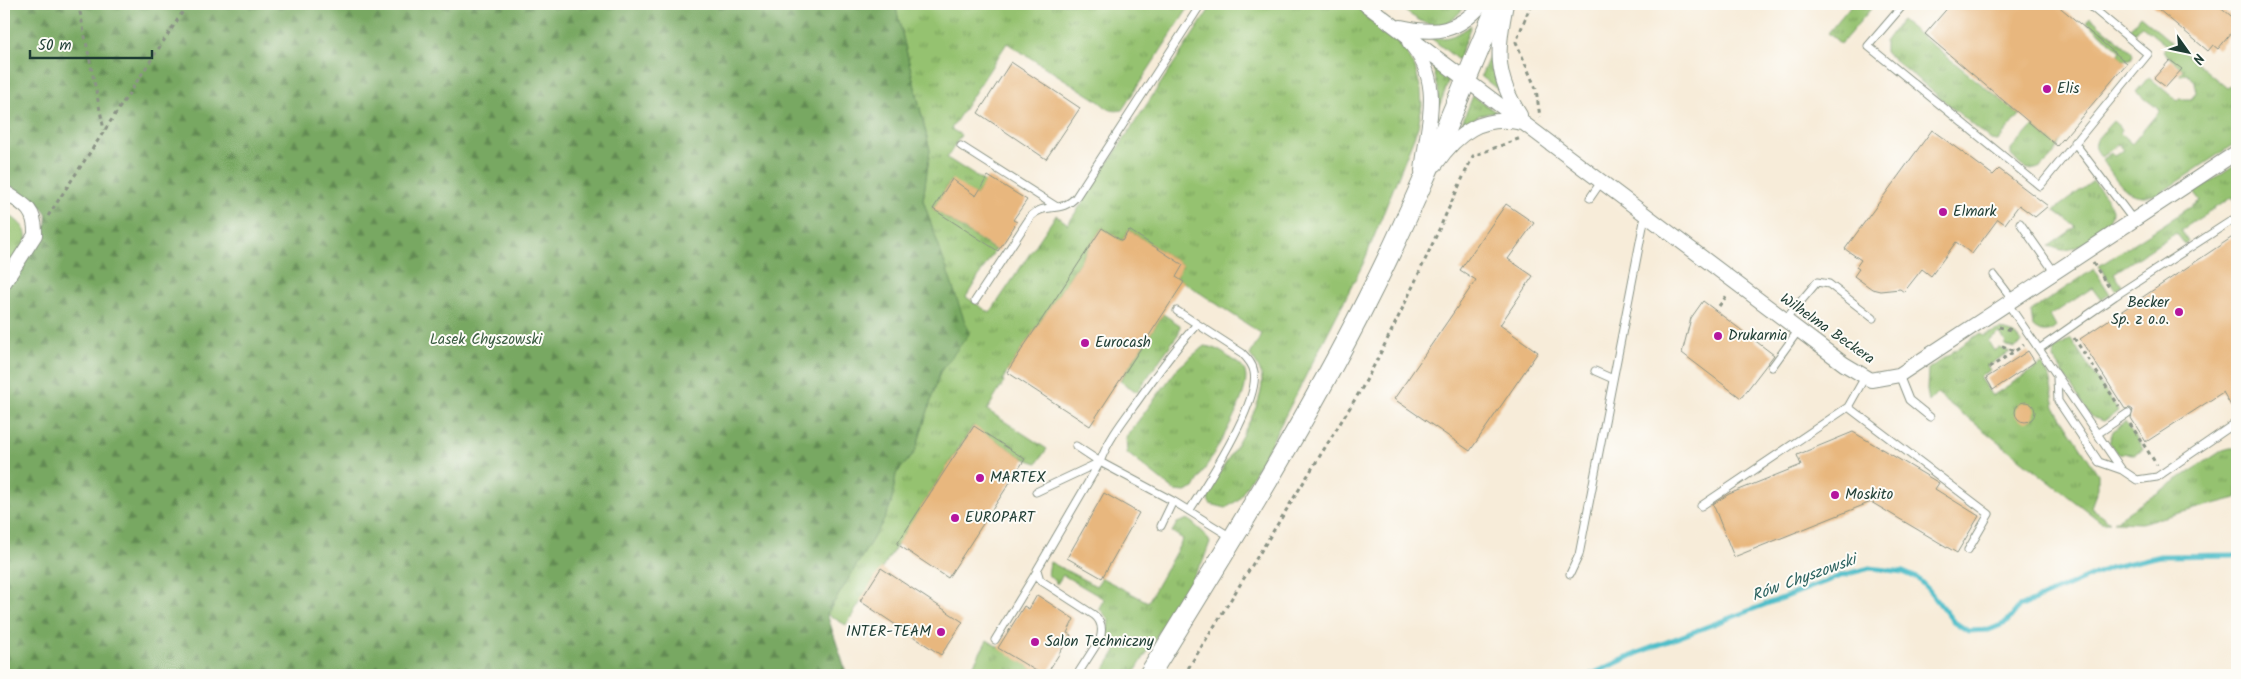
<svg xmlns="http://www.w3.org/2000/svg" width="2241" height="679" font-family="Kalam,sans-serif">
<style>
.grass{fill:url(#grass-tufts);stroke:#5a8052}
.forest{fill:url(#forest-firs);stroke:#4c724b}
.lines{fill:none;stroke-linecap:round;stroke-linejoin:round}
.stream{stroke:#50bec9;stroke-width:5}
.building{fill:#e8b77e}
.service-casing{stroke:#8b9486;stroke-width:9}
.minor-casing{stroke:#8b9486;stroke-width:16}
.secondary-casing{stroke:#8b9486;stroke-width:22}
.path{stroke:#8b9486;stroke-width:3;stroke-dasharray:4 4;stroke-linecap:butt}
.service{stroke:#fff;stroke-width:7}
.minor{stroke:#fff;stroke-width:14}
.secondary{stroke:#fff;stroke-width:20}
.poi-dot{fill:#b5179e;stroke:#fdfcf7;stroke-width:2}
.labels{text-anchor:middle;dominant-baseline:central;stroke-width:4;stroke-linejoin:round;paint-order:stroke}
.poi-label{font-size:15px;fill:#1f3d34;stroke:#fdfcf7;text-anchor:start}
.street-label{font-size:15px;fill:#1f3d34;stroke:#fdfcf7}
.park-label{font-size:15px;fill:#3c5e43;stroke:#fdfcf7}
.water-label{font-size:16px;font-style:italic;fill:#2e6461;stroke:#fdfcf7}
</style>
<defs>
<pattern id="grass-tufts" width="24" height="20" patternUnits="userSpaceOnUse" patternTransform="scale(1.25)"><rect width="24" height="20" fill="#95c270"/><path d="M3 7l-1-3M5 7V3M7 7l1-3M15 17l-1-3M17 17v-4M19 17l1-3" fill="none" stroke="#799f5d"/></pattern>
<pattern id="forest-firs" width="22" height="20" patternUnits="userSpaceOnUse" patternTransform="scale(1.25)"><rect width="22" height="20" fill="#78a862"/><path d="M5 1l3.5 6h-7zM16 11l3.5 6h-7z" fill="#628a52"/></pattern>
</defs>
<rect width="100%" height="100%" fill="#fdfcf7"/>
<filter id="ink" filterUnits="userSpaceOnUse"><feTurbulence type="fractalNoise" baseFrequency=".02" numOctaves="2"/><feDisplacementMap in="SourceGraphic" scale="10" xChannelSelector="R" yChannelSelector="G"/><feConvolveMatrix kernelMatrix="1 2 1 2 8 2 1 2 1" color-interpolation-filters="sRGB"/></filter>
<filter id="wash" filterUnits="userSpaceOnUse"><feTurbulence type="fractalNoise" baseFrequency=".0096" numOctaves="4" result="noise"/><feDisplacementMap in="SourceGraphic" scale="20" xChannelSelector="R" yChannelSelector="G"/><feGaussianBlur stdDeviation="1.12" result="paint"/><feColorMatrix in="noise" values="0 0 0 0 0 0 0 0 0 0 0 0 0 0 0 0 0 1.4 0 .05"/><feComposite in="paint" operator="in"/></filter>
<g filter="url(#wash)">
<rect width="100%" height="100%" fill="#f7ecd9"/>
<path class="grass" d="M895 4H1191L1122 110C1110 113 1106 107 1097 100L1007 43 951 129 961 135 947 158 985 182 976 196 951 180 933 209 995 250 966 297 990 313 1056 215 1068 224 1213 4H1354L1393 34 1405 49 1415 68 1421 90 1422 105 1418 127 1363 264 1264 457 1238 500 1226 508 1210 504 1208 499 1210 489C1225 462 1262 411 1262 382 1262 371 1256 363 1250 355L1262 334 1176 277 1183 265 1129 230 1122 241 1102 228 1007 372 1002 381 1004 382 987 410 1047 449 1037 463 1025 459 973 426 846 625 827 614 884 520 891 504 896 474 915 452 940 372 950 356 935 237 923 200 930 150Z
M1395 4H1466C1442 40 1423 24 1395 4Z
M1852 4H1875L1841 44 1828 33Z
M2140 16 2227 88 2237 82V142L2159 194C2127 203 2118 182 2102 159L2111 153 2114 156 2124 150 2119 144 2101 157 2095 147 2097 139 2113 121 2122 129 2120 133 2132 144 2160 110 2136 92 2149 77 2177 101 2179 99H2191L2196 93 2195 81 2187 74 2180 75 2183 69 2163 52 2167 46 2141 25 2133 35 2128 31Z
M2090 17 2131 51 2133 55 2131 59 2123 60 2118 56 2121 51 2086 21Z
M1901 20 2020 115 1998 141 1991 140 1885 52V42Z
M1471 25 1458 60 1431 38C1447 40 1460 34 1471 25Z
M1492 50 1498 90 1481 76Z
M1432 63 1450 77 1439 107 1438 88Z
M1473 96 1496 112 1480 115 1460 127Z
M2033 126 2053 143 2061 136V141C2050 165 2030 184 2011 154V150Z
M2237 163V204L2232 197 2181 230 2188 241 2186 244 2184 243 2176 233 2114 273 2122 286 2115 290 2099 266 2200 201 2194 192Z
M2093 181C2098 189 2111 201 2112 210 2113 227 2080 250 2064 250 2059 250 2054 247 2049 246L2076 227 2054 210Z
M4 212C43 235 23 246 4 276Z
M2094 269 2110 294 2101 300 2092 288 2050 316 2056 327C2049 334 2041 334 2033 327L2031 311Z
M1163 314 1180 325 1179 333 1137 392 1120 381Z
M2000 329 2015 334 2022 343 2015 348 2006 346 2004 344 2006 343 2000 333 1988 341 1994 351 1999 348 2010 352 1987 366 1990 370 1979 377 1992 396 2042 364 2049 376 2055 407 2098 474V488L2091 507 2110 522H2101L1937 394 1929 402 1927 390 1928 369 1980 333 1983 336Z
M2071 339 2118 411 2104 421 2094 418 2089 414 2054 359V350Z
M1204 346C1214 347 1223 352 1231 359 1236 362 1243 366 1245 372 1253 395 1206 465 1194 488L1185 492 1175 491 1127 453 1126 437 1178 368Z
M2125 422 2143 449 2134 454 2117 453 2109 443 2113 431Z
M2230 448H2237V498L2141 523 2113 522 2223 450Z
M1188 519 1204 533 1210 542 1203 561 1133 675H1101L1117 649 1106 642 1109 620 1099 608 1104 599 1063 575 1057 584 1048 575 1050 562 1096 586 1102 578 1148 602 1183 539 1172 532 1177 523Z
M987 640 1043 675H968Z"/>
<path class="forest" d="M4 4H895L930 150 923 200 969 334 940 372 915 452 896 474 891 504 884 520 827 614 847 675H4V290L47 224 46 213 39 204 4 182Z"/>
<g class="lines">
<path class="stream" d="M1590 675 1640 652 1843 575 1870 568 1903 572 1917 578 1928 589 1953 621 1968 631 1989 630 2006 623 2019 607 2109 568 2160 556 2237 555"/>
</g>
<g id="blocks">
<path class="building" d="M1951 4H2056L2127 63 2057 146 1925 34Z
M2152 4H2217L2237 21V26L2218 49 2213 45 2208 51Z
M2170 60 2182 69 2166 87 2154 78Z
M1011 62 1080 108 1046 159 978 113Z
M1932 130 1993 175 1999 169 2048 206 2035 217 2019 205 2005 224 1998 219 1972 254 1956 242 1931 276 1922 269 1904 292 1900 289 1880 291 1872 289 1854 276 1859 269 1856 267 1861 260 1845 249Z
M988 176 1027 200 1013 220 1017 222 998 251 933 209 952 179 976 196Z
M1506 204 1534 223 1508 259 1533 276 1500 325 1538 352 1470 451 1394 399 1476 280 1460 270Z
M1102 228 1122 241 1129 230 1183 265 1176 277 1184 282 1090 426 1007 372Z
M2237 234V416L2223 392 2146 442 2131 418 2133 410 2130 408 2125 409 2080 339Z
M1703 301 1774 355 1741 398 1682 353 1691 318Z
M2028 351 2035 362 1993 390 1986 378Z
M2015 412a10 10 0 1 1 20 0a10 10 0 1 1-20 0Z
M974 426 1025 459 948 578 897 544Z
M1853 432 1939 483 1935 489 1979 516 1957 553 1871 502 1734 557 1713 504 1729 494 1801 465 1797 455Z
M1104 493 1139 513 1102 578 1067 558Z
M881 568 963 622 941 655 860 601Z
M1037 595 1074 619 1067 633 1071 635 1046 675H1043L998 648 1024 606 1029 609Z"/>
</g>
</g>
<g filter="url(#ink)">
<use href="#blocks" fill-opacity="0" stroke="#8b9486" stroke-width="1"/>
<g class="lines">
<defs>
<path id="service" d="M1904 4 1868 46 2040 186 2148 54 2088 4
M2074 142 2134 221
M961 146 1057 207
M1590 198 1601 182
M2020 223 2055 273
M1994 275 2013 300
M975 301 1031 216C1045 202 1061 214 1076 197L1201 4
M2008 304 2122 470 2137 480 2157 477 2237 422
M1177 311 1242 353C1247 358 1253 364 1254 372 1260 402 1206 485 1189 511
M1785 320 1817 282 1829 284 1873 318
M2039 349 2115 296 2237 217
M1772 367 1798 331
M1595 371 1613 379
M1899 375 1909 400 1930 417
M2057 378 2058 401 2099 462 2122 470
M1848 407 1989 514 1968 550
M2097 434 2128 413
M1100 462C1108 440 1122 422 1136 403 1155 376 1175 349 1197 324
M1036 492 1100 462 1076 446
M1701 506 1848 407 1865 377
M1161 526 1173 501
M1570 574 1579 555 1645 216
M995 640 1037 571
M1077 675 1100 639C1103 629 1102 621 1094 615L1040 580 1037 570 1100 462 1173 501 1231 537"/>
<path id="minor" d="M1365 4 1844 364 1871 380 1899 375 2237 152
M1506 4C1497 49 1494 75 1520 115
M1401 27C1436 35 1458 32 1482 4
M1409 42C1445 82 1427 124 1422 171
M1436 164C1457 133 1483 114 1522 123
M4 192C24 204 36 209 35 235L4 283"/>
<path id="secondary" d="M1149 675C1225 552 1302 429 1367 300 1416 204 1456 103 1498 4"/>
</defs>
<use href="#service" class="service-casing"/>
<use href="#minor" class="minor-casing"/>
<use href="#secondary" class="secondary-casing"/>
<path class="path" d="M82 4 80 12 104 130
M1531 4 1516 42 1536 89 1540 117
M48 216 188 4
M2093 263 2109 287
M1719 306 1728 294
M1999 327 2012 330
M2074 338 2119 406
M2002 346 2015 351
M1989 368 2024 345
M2130 424 2157 465
M1184 675 1362 388C1403 313 1436 234 1473 156L1521 138"/>
<use href="#service" class="service"/>
<use href="#minor" class="minor"/>
<use href="#secondary" class="secondary"/>
</g>
</g>
<g class="poi-dot">
<circle cx="2047" cy="89" r="5"/>
<circle cx="1943" cy="212" r="5"/>
<circle cx="2179" cy="312" r="5"/>
<circle cx="1718" cy="336" r="5"/>
<circle cx="1085" cy="343" r="5"/>
<circle cx="980" cy="478" r="5"/>
<circle cx="1835" cy="495" r="5"/>
<circle cx="955" cy="518" r="5"/>
<circle cx="941" cy="632" r="5"/>
<circle cx="1035" cy="642" r="5"/>
</g>
<g class="labels">
<g class="poi-label">
<text x="2057" y="89">Elis</text>
<text x="1953" y="212">Elmark</text>
<text x="2169" y="303" text-anchor="end">Becker<tspan x="2169" dy="17">Sp. z o.o.</tspan></text>
<text x="1728" y="336">Drukarnia</text>
<text x="1095" y="343">Eurocash</text>
<text x="990" y="478">MARTEX</text>
<text x="1845" y="495">Moskito</text>
<text x="965" y="518">EUROPART</text>
<text x="931" y="632" text-anchor="end">INTER-TEAM</text>
<text x="1045" y="642">Salon Techniczny</text>
</g>
<g class="street-label">
<text transform="translate(1827 329) rotate(35)">Wilhelma Beckera</text>
</g>
<g class="park-label">
<text x="486" y="340">Lasek Chyszowski</text>
</g>
<g class="water-label">
<text transform="translate(1804 578) rotate(-20)">Rów Chyszowski</text>
</g>
</g>
<rect width="2241" height="679" fill="none" stroke="#fdfcf7" stroke-width="20"/>
<g transform="translate(2188 52) rotate(123)" stroke="#fdfcf7" stroke-width="4" paint-order="stroke">
<path d="M0-4L9 19L0 12L-9 19Z" fill="#1f3d34"/>
<text y="-8" font-size="14" font-weight="bold" text-anchor="middle" fill="#1f3d34">N</text>
</g>
<path d="M30 50v8h122v-8" fill="none" stroke="#1f3d34" stroke-width="2.5"/>
<text x="38" y="50" font-size="15" fill="#1f3d34" stroke="#fdfcf7" stroke-width="4" paint-order="stroke">50 m</text>
</svg>
